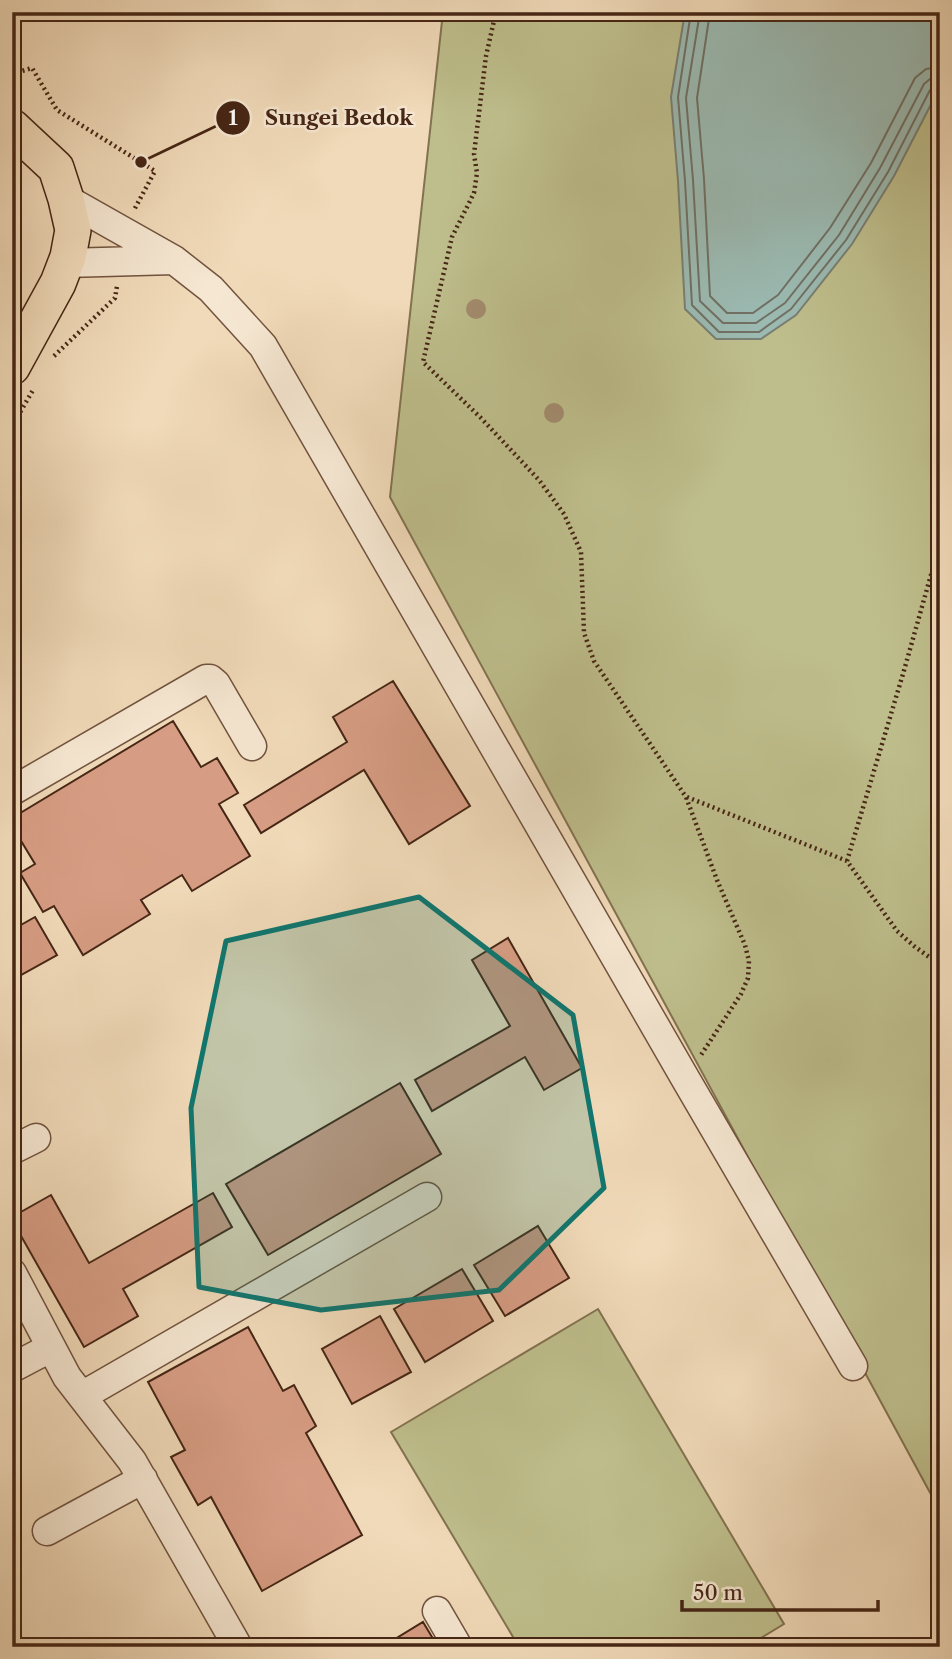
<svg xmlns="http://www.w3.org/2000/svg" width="952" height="1659" font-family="'Libre Caslon Text',serif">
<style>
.green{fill:#bebe8c;stroke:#827250;stroke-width:2}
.water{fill:#9bbab2;stroke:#797f73;stroke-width:2}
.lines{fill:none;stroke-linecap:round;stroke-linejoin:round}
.shore{stroke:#707064;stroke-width:2}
.building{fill:#d79d84;stroke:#462615;stroke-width:2}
.minor-casing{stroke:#71533e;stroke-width:31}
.major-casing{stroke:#462615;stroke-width:38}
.path{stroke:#462615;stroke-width:4.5;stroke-dasharray:2 3.5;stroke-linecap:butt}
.minor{stroke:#f6e7d2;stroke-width:28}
.major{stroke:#f1dab9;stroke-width:35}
.tree{fill:#a38c6f}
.marked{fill:#0f766e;fill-opacity:0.2;stroke:#0f766e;stroke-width:5;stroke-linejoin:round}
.leader{fill:none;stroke:#462615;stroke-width:2.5}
.callout-dot{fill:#462615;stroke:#f6e7d2;stroke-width:2.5}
.mark-label{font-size:21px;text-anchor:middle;font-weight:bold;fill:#fff}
.callout-label{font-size:21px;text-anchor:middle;font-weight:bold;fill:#462615;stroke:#f6e7d2;stroke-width:5;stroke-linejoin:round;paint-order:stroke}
</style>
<rect width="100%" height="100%" fill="#f1dab9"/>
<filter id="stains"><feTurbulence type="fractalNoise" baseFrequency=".00286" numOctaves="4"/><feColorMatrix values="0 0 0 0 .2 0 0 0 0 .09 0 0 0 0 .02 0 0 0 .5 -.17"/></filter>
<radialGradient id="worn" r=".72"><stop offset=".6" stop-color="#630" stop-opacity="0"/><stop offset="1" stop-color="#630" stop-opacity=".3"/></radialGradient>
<path class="green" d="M443 12H940V1511L390 497Z
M598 1309 784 1624 746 1647H519L391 1432Z"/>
<path class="water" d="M685 12H940V87L894 176 852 244 796 315 761 339H716L685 309 678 181 671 97Z"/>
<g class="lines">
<path class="shore" d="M691 12 678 97 685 181 692 305 719 332H759L791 309 846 240 888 172 930 90 934 87 940 86
M700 12 686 98 693 180 700 301 723 323H756L785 303 839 235 880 168 924 84 930 79 940 77
M710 12 697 98 704 179 710 296 727 313H753L778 295 830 228 871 163 915 78 926 69 940 67"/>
</g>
<path class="building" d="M393 681 470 806 409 844 364 770 261 833 244 805 347 742 333 717Z
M173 721 201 767 217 758 238 793 219 804 250 856 192 891 182 875 141 900 150 914 83 955 54 906 43 912 20 873 35 864 12 826V818Z
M35 917 57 955 12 980V930Z
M508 938 582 1068 544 1090 525 1057 432 1111 415 1080 510 1026 472 960Z
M400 1083 441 1154 268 1255 226 1184Z
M213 1193 232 1227 123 1289 138 1316 84 1347 12 1220V1217L51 1195 89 1263Z
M538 1226 569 1278 505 1316 474 1265Z
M462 1269 493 1321 425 1362 394 1309Z
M380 1316 411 1372 352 1404 322 1349Z
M248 1327 283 1391 294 1385 316 1426 306 1433 362 1535 262 1591 211 1497 198 1505 171 1457 185 1450 148 1382Z
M423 1622 438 1647H382Z"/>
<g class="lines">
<defs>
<path id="minor" d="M66 199 174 260 211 289 263 346 685 1078 853 1366
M66 263 174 260
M12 791 206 679H210L216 684 252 746
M12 1150 36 1138
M12 1273 67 1377 132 1461 238 1647
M12 1368 50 1348
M82 1396 427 1197
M47 1531 143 1479
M437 1611 458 1647"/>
<path id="major" d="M12 127 56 168 66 199 73 230 68 257 58 283 12 367"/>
</defs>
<use href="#minor" class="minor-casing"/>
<use href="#major" class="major-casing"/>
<path class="path" d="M496 12 486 56 474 154 477 173 474 193 452 237 423 362 481 418 539 480 564 514 581 552 584 633 594 661 686 797 717 880 745 945 749 961 748 978 741 994 701 1055
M12 74 32 68 57 110 155 171 134 210
M54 356 115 298 117 286
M12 426 33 390
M687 797 847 861 897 931 914 946 940 965
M847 861 903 674 940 543"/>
<use href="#minor" class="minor"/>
<use href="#major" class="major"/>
</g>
<g class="tree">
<circle cx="476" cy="309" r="10"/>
<circle cx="554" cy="413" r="10"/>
</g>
<path class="marked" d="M419 897 573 1015 604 1188 499 1290 321 1310 199 1287 191 1108 226 941Z"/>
<path class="leader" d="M141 162L233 118"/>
<g class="callout-dot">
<circle cx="141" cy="162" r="7"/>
<circle cx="233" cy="118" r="18"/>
</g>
<g class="mark-label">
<text x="233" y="125">1</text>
</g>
<g class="callout-label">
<text x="339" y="125">Sungei Bedok</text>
</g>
<rect width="952" height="1659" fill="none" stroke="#f1dab9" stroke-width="42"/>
<rect x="14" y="14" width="924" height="1631" fill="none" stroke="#462615" stroke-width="3.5"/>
<rect x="21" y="21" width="910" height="1617" fill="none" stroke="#462615" stroke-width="2"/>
<path d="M682 1600v10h196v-10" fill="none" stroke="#462615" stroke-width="3.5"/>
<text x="693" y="1600" font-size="21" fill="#462615" stroke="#f6e7d2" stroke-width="5" paint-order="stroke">50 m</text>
<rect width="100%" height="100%" filter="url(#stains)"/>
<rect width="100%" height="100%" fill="url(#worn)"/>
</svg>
